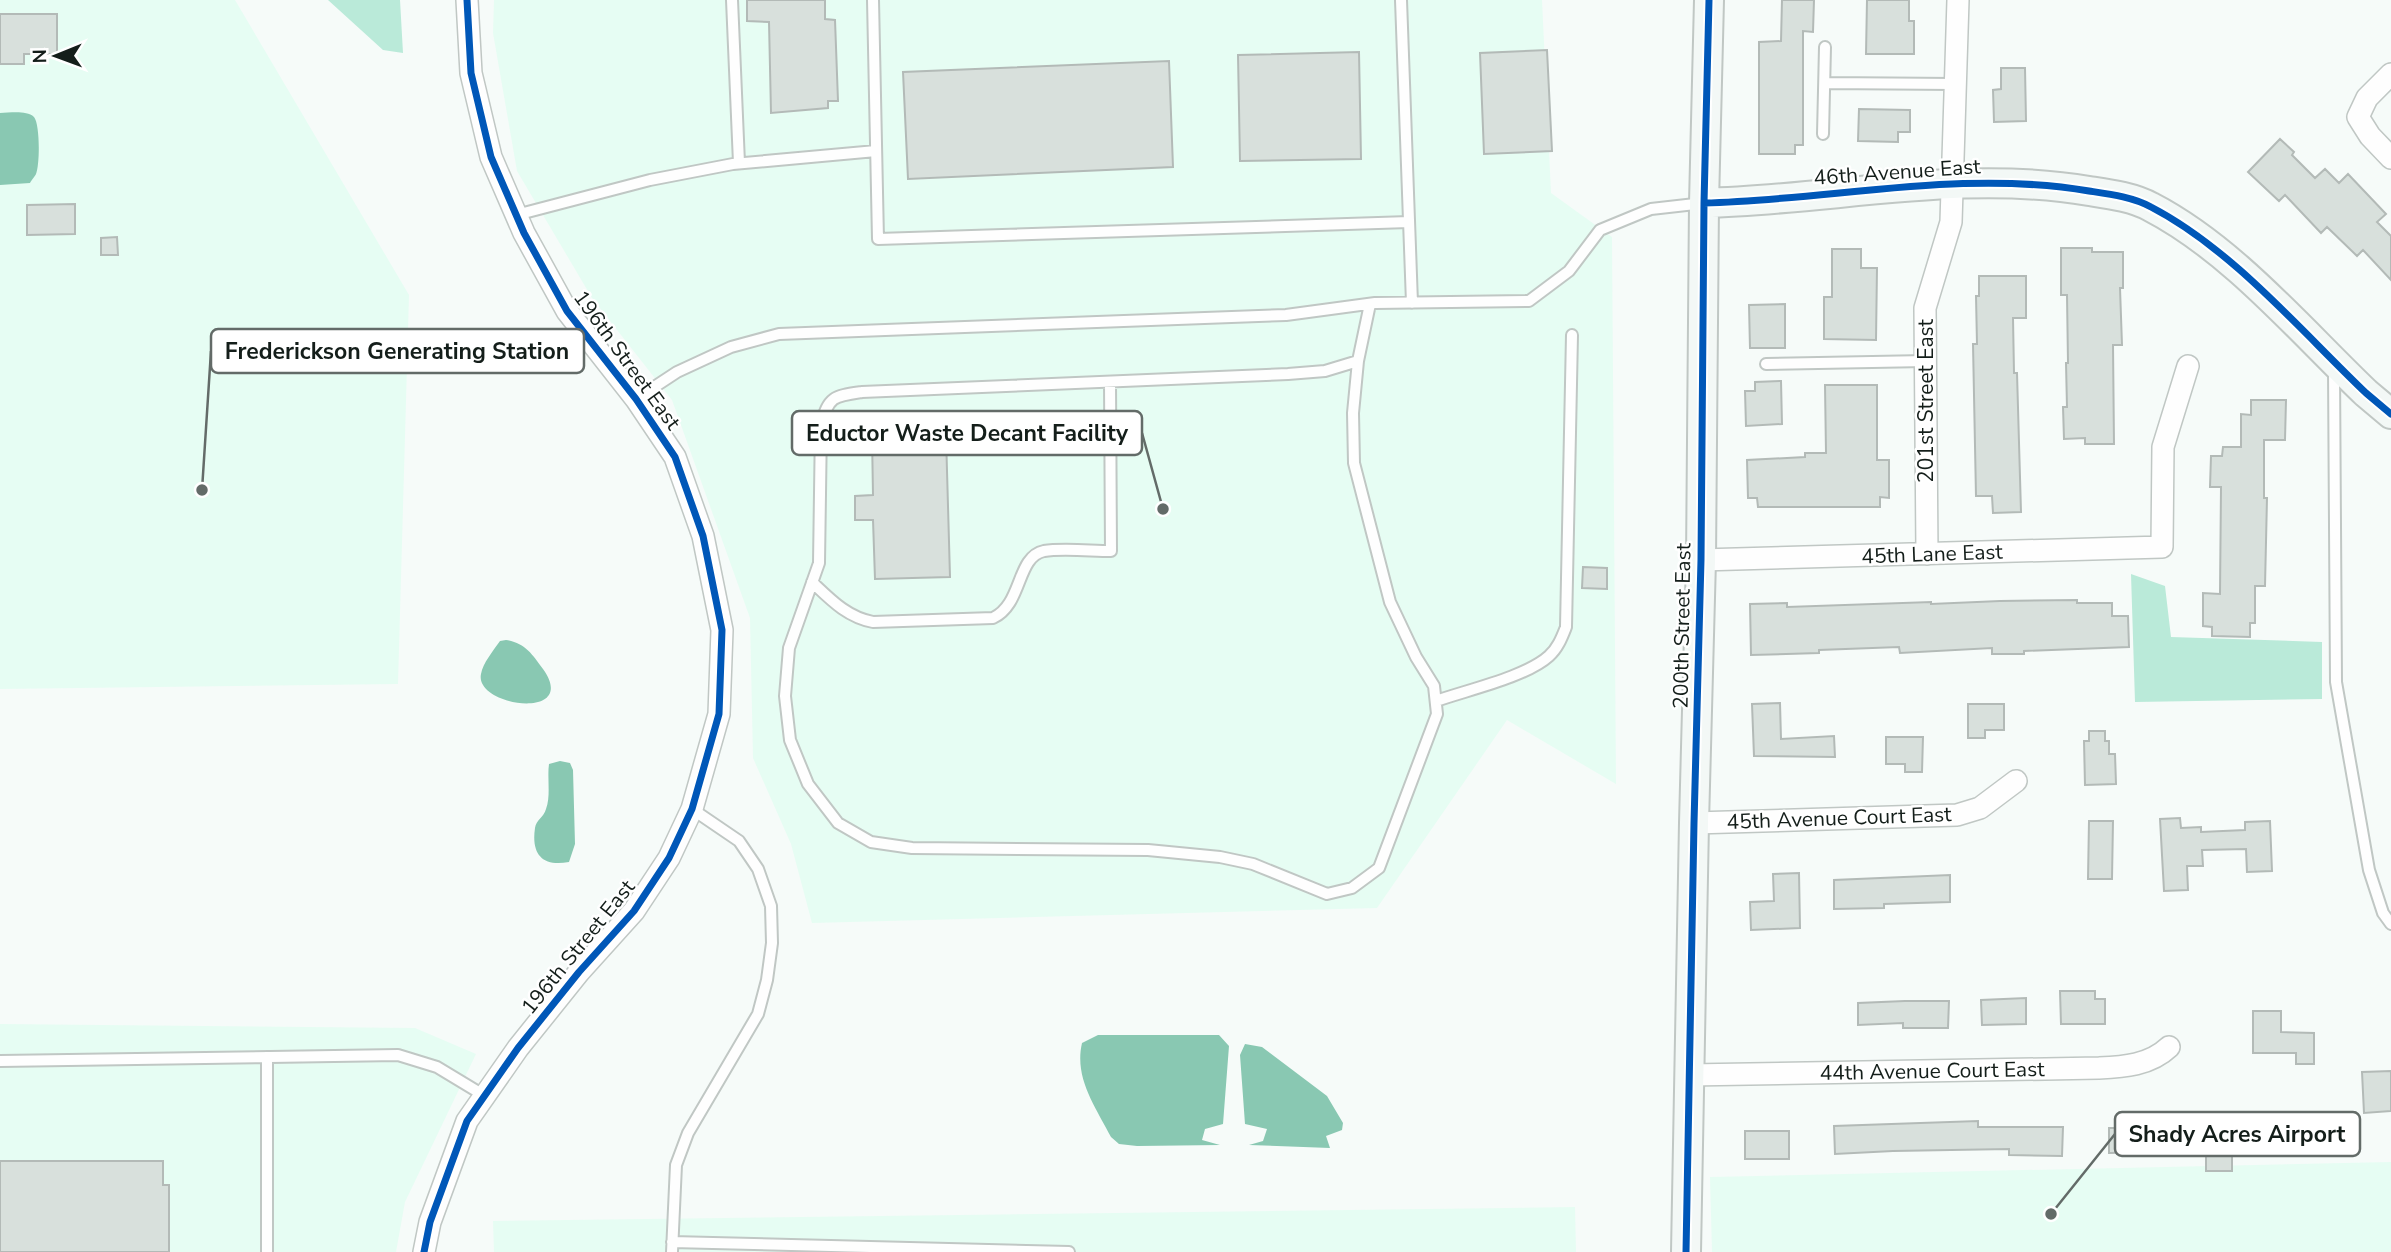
<svg xmlns="http://www.w3.org/2000/svg" width="2391" height="1252" font-family="'Nunito Sans',sans-serif">
<style>
.built{fill:#e6fdf3}
.green{fill:#baead9}
.water{fill:#89c8b2}
.building{fill:#d8e0dc;stroke:#b3bab7;stroke-width:2}
.lines{fill:none;stroke-linecap:round;stroke-linejoin:round}
.lane-casing{stroke:#c0c7c4;stroke-width:14}
.street-casing{stroke:#c0c7c4;stroke-width:24}
.secondary-casing{stroke:#c0c7c4;stroke-width:32}
.lane{stroke:#fefefe;stroke-width:10}
.street{stroke:#fefefe;stroke-width:21}
.secondary{stroke:#f3f8f6;stroke-width:28}
.cycleway-casing{stroke:#fff;stroke-width:11}
.cycleway{stroke:#0057b8;stroke-width:7}
.labels{text-anchor:middle;dominant-baseline:central;stroke-width:5;stroke-linejoin:round;paint-order:stroke}
.street-label{font-size:21px;fill:#141e1a;stroke:#fff}
.leader{fill:none;stroke:#636b68;stroke-width:2.5}
.callout-dot{fill:#636b68;stroke:#fff;stroke-width:2.5}
.callout{fill:#fff;stroke:#636b68;stroke-width:2.5}
.callout-label{font-size:23px;text-anchor:middle;font-weight:bold;fill:#141e1a}
</style>
<rect width="100%" height="100%" fill="#f6fbf9"/>
<path class="built" d="M0 0H235L409 295 398 684 0 689Z
M494 0H1542L1551 193 1612 237 1616 784 1507 720 1377 908 812 923 791 844 753 758 750 618 672 400 592 298 517 171 493 33Z
M0 1024 415 1028 476 1054 405 1202 396 1252H0Z
M2391 1162V1252H1712L1710 1177Z
M1575 1207 1576 1252H494L493 1221Z"/>
<path class="green" d="M328 0H400L403 53 383 50Z
M2131 574 2165 586 2171 637 2322 642V699L2135 702Z"/>
<path class="water" d="M0 113C10 113 26 110 34 117 40 124 40 164 36 174 35 176 31 181 30 183L0 185Z
M506 640C525 643 532 654 543 669 580 721 474 707 481 674 483 663 493 651 500 641Z
M560 761 570 763 573 770 575 844 569 862C543 867 531 855 535 828 536 820 544 817 546 809 551 796 547 778 549 764Z
M1098 1035H1219L1229 1046 1223 1124 1205 1129 1202 1140 1220 1145 1137 1146 1119 1144 1111 1137C1095 1106 1074 1078 1082 1043Z
M1245 1044 1262 1047 1327 1096 1343 1123 1342 1130 1326 1136 1330 1148 1249 1145 1263 1141 1267 1129 1245 1124 1240 1055Z"/>
<path class="building" d="M747 0H825V19L835 20 838 101H828V108L771 113 769 22 747 21Z
M1782 0H1814L1813 32 1803 31V145H1795V154H1759V42L1781 41Z
M1867 0H1909V21H1914V54H1866Z
M0 14H57V54H24V64H0Z
M1547 50 1552 151 1484 154 1480 53Z
M1359 52 1361 159 1240 161 1238 55Z
M1169 61 1173 167 908 179 903 72Z
M2001 68H2025L2026 121 1994 122 1993 90 2001 89Z
M1859 109 1910 110V132H1898V142L1858 141Z
M2280 139 2294 152 2292 155 2315 178 2325 169 2339 183 2348 174 2386 214 2377 222 2391 236V280L2363 250 2357 256 2327 227 2321 233 2285 195 2279 201 2248 172Z
M75 204V234L27 235V205Z
M117 237 118 255H101V238Z
M2061 248H2092V252H2123V288H2120L2122 345H2113L2114 444H2085V438L2064 439 2063 407H2067L2066 363H2068L2067 295H2061Z
M1832 249H1861V268H1877L1876 340 1824 339V297H1832Z
M1979 276H2026V318H2013L2014 373H2017L2021 512 1993 513 1992 496H1976L1973 344H1977L1976 296H1979Z
M1785 304V348H1750L1749 305Z
M1781 381 1782 424 1746 426 1745 391H1755V382Z
M1825 385H1877V460H1889V498L1880 497V507H1758L1757 498H1748L1747 460 1805 457V453H1826Z
M2251 400H2286L2285 440H2264V498H2267L2265 586H2255V623H2250V637L2212 636V627L2203 626V593L2220 594 2221 487H2210L2211 456H2222L2223 447H2241V414L2251 415Z
M946 435 950 577 875 579 873 520H855V496L873 495 872 436Z
M1583 567 1607 568V589L1582 588Z
M2077 600V603H2112V616H2128L2129 647 2024 651V654H1992V648L1900 653 1899 647 1819 650V653L1751 655 1750 604 1787 603V607L1931 602V604L2000 601Z
M1780 703 1781 739 1834 736 1835 757 1754 756 1752 704Z
M1968 704H2004V730H1985V738H1968Z
M2089 731H2105V741H2109V754H2115L2116 784 2085 785 2084 741H2089Z
M1886 737H1923L1922 772H1905V764H1886Z
M2180 818 2181 828 2201 827V832L2245 830V822L2270 821 2272 871 2247 872 2246 849 2202 850 2203 866H2187L2188 890 2164 891 2160 819Z
M2089 821H2113L2112 879H2088Z
M1799 873 1800 928 1751 930 1750 902 1774 901 1773 874Z
M1950 875V902L1884 904V908L1834 909V880Z
M2060 991H2095V999H2105V1024H2061Z
M2026 998V1024L1982 1025 1981 1000Z
M1905 1001H1949L1948 1028H1903V1023L1858 1025V1003Z
M2253 1011H2281V1032L2314 1033V1064H2296V1053H2253Z
M2391 1071V1111L2364 1113 2362 1072Z
M2121 1115H2150V1128H2168L2169 1152 2109 1153V1128H2121Z
M1978 1121V1127H2063L2062 1156 2009 1155V1149L1893 1151 1835 1154 1834 1126Z
M1745 1131H1789V1159H1745Z
M2206 1145H2232V1171H2206Z
M0 1161H163V1185H169V1252H0Z"/>
<g class="lines">
<defs>
<path id="lane" d="M732 0 739 163
M873 0 878 239 1409 222
M1401 0 1412 303
M1825 83 1955 84
M1823 134 1825 47
M516 215 650 180 733 164 876 151
M1358 361 1325 371 1288 374 862 392C834 396 829 396 821 424L819 563 789 648 785 696 790 740 808 784 838 823 871 842 912 848 1148 850 1220 857 1253 864 1327 894 1352 888 1379 868 1437 714 1434 686 1416 657 1390 602 1354 463 1353 413 1358 361 1370 304
M1766 364 1926 361
M2334 369 2336 682 2369 870 2383 913 2391 924
M636 399 677 372 731 347 779 334 1286 315 1375 303 1529 301 1569 271 1600 230 1651 209 1704 203
M812 582C831 600 847 617 873 622L993 618C1023 604 1016 557 1044 551 1062 548 1092 551 1111 551L1110 382
M1436 701C1467 690 1526 677 1549 656 1558 648 1562 637 1566 627L1572 335
M0 1061 398 1055 437 1067 485 1096
M672 1242 1069 1252
M267 1252V1057
M672 1252 676 1165 688 1133 758 1014 767 980 772 943 771 906 758 869 739 841 692 809"/>
<path id="street" d="M2391 74 2367 98 2358 117 2370 136 2391 158
M1927 554 1925 308 1951 222 1958 0
M1701 560 2162 547 2163 447 2188 366
M1694 823 1957 815 1980 808 2016 781
M1689 1075 2099 1068C2124 1067 2150 1065 2169 1047
M424 1252 430 1222 467 1121 518 1048 579 972 634 911 669 858 692 809 719 714 722 630 703 536 675 457 636 399 567 311 524 233 491 157 471 73 467 0"/>
<path id="secondary" d="M1704 203C1832 200 1961 169 2089 191 2109 194 2133 197 2151 207 2232 249 2300 330 2366 393L2391 414
M1686 1252 1694 823 1701 560 1704 203 1709 0"/>
</defs>
<use href="#lane" class="lane-casing"/>
<use href="#street" class="street-casing"/>
<use href="#secondary" class="secondary-casing"/>
<use href="#lane" class="lane"/>
<use href="#street" class="street"/>
<use href="#secondary" class="secondary"/>
<defs>
<path id="cycleway" d="M1704 203C1832 200 1961 169 2089 191 2109 194 2133 197 2151 207 2232 249 2300 330 2366 393L2391 414
M424 1252 430 1222 467 1121 518 1048 579 972 634 911 669 858 692 809 719 714 722 630 703 536 675 457 636 399 567 311 524 233 491 157 471 73 467 0
M1686 1252 1694 823 1701 560 1704 203 1709 0"/>
</defs>
<use href="#cycleway" class="cycleway-casing"/>
<use href="#cycleway" class="cycleway"/>
</g>
<g class="labels">
<g class="street-label">
<text transform="translate(1897 172) rotate(-4)">46th Avenue East</text>
<text transform="translate(627 360) rotate(54)">196th Street East</text>
<text transform="translate(1926 401) rotate(-90)">201st Street East</text>
<text transform="translate(1932 554) rotate(-2)">45th Lane East</text>
<text transform="translate(1682 626) rotate(-89)">200th Street East</text>
<text transform="translate(1839 818) rotate(-2)">45th Avenue Court East</text>
<text transform="translate(578 947) rotate(-51)">196th Street East</text>
<text transform="translate(1932 1071) rotate(-1)">44th Avenue Court East</text>
</g>
</g>
<path class="leader" d="M202 490L211 351M1163 509L1142 433M2051 1214L2115 1134"/>
<g class="callout-dot">
<circle cx="202" cy="490" r="7"/>
<circle cx="1163" cy="509" r="7"/>
<circle cx="2051" cy="1214" r="7"/>
</g>
<g class="callout">
<rect x="211" y="329" width="373" height="44" rx="7"/>
<rect x="792" y="411" width="350" height="44" rx="7"/>
<rect x="2115" y="1112" width="245" height="44" rx="7"/>
</g>
<g class="callout-label">
<text x="397" y="359">Frederickson Generating Station</text>
<text x="967" y="441">Eductor Waste Decant Facility</text>
<text x="2237" y="1142">Shady Acres Airport</text>
</g>
<g transform="translate(56 56) rotate(269)" stroke="#ffffff" stroke-width="5" paint-order="stroke">
<path d="M0-5L12 26L0 18L-12 26Z" fill="#141e1a"/>
<text y="-10" font-size="19" font-weight="bold" text-anchor="middle" fill="#141e1a">N</text>
</g>
</svg>
